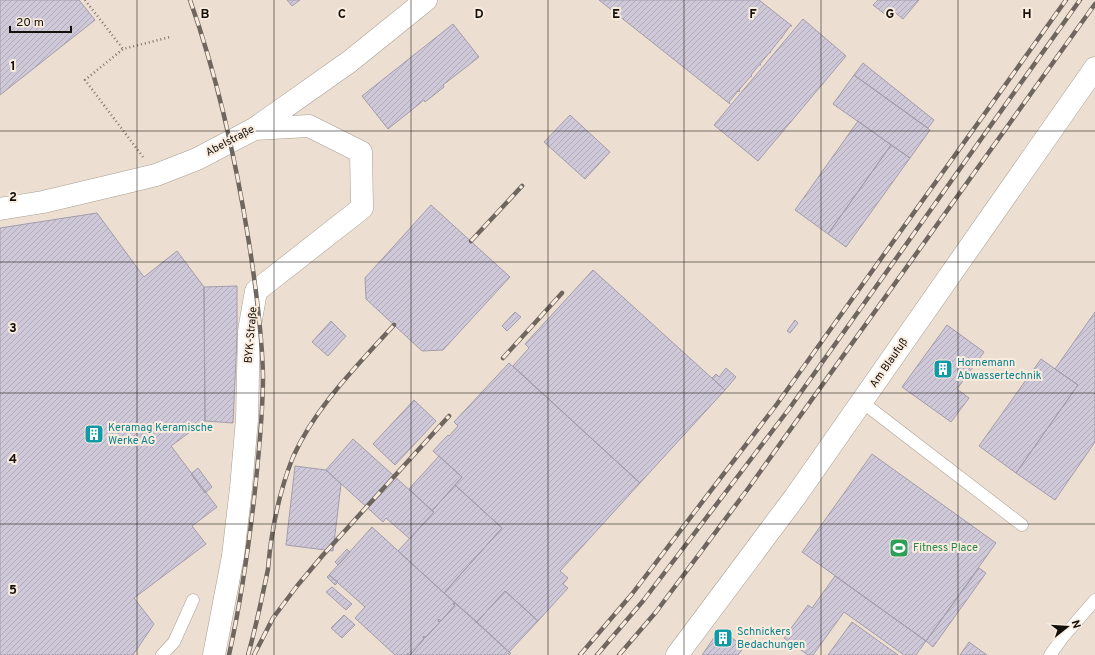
<svg xmlns="http://www.w3.org/2000/svg" width="1095" height="655" font-family="Overpass,sans-serif">
<style>
.building{fill:url(#building-hatch);stroke:#a39cab}
.lines{fill:none;stroke-linecap:round;stroke-linejoin:round}
.service-casing{stroke:#aa9e91;stroke-width:13}
.minor-casing{stroke:#aa9e91;stroke-width:23}
.path{stroke:#7d746b;stroke-width:2.5;stroke-dasharray:1 3;stroke-linecap:butt}
.service{stroke:#fff;stroke-width:12}
.minor{stroke:#fff;stroke-width:22}
.rail-casing{stroke:#6f675f;stroke-width:4.5}
.rail{stroke:#f9ecde;stroke-width:3;stroke-dasharray:9;stroke-linecap:butt}
.grid{fill:none;stroke:#14100b;stroke-width:1;stroke-opacity:0.55}
.labels{text-anchor:middle;dominant-baseline:central;stroke-width:4;stroke-linejoin:round;paint-order:stroke}
.street-label{font-size:11px;fill:#14100b;stroke:#f9ecde}
.culture-label{font-size:11px;fill:#0d838f;stroke:#f9ecde;text-anchor:start}
.leisure-label{font-size:11px;fill:#27864d;stroke:#f9ecde;text-anchor:start}
.grid-label{font-size:13px;text-anchor:middle;font-weight:bold;fill:#14100b;stroke:#f9ecde;stroke-width:4;stroke-linejoin:round;paint-order:stroke}
</style>
<defs>
<pattern id="building-hatch" width="6" height="6" patternUnits="userSpaceOnUse"><rect width="6" height="6" fill="#cfc8d8"/><path d="M-1 1l2-2M0 6l6-6M5 7l2-2" fill="none" stroke="#b1abb8"/></pattern>
</defs>
<rect width="100%" height="100%" fill="#ecdfd1"/>
<path class="building" d="M0 0H79L95 20 0 95Z
M287 0H300L292 6Z
M599 0H759L792 26H790L782 37V38H781L770 52H771L769 53 760 64 761 65H759L751 75 752 76 750 77 739 90 740 91 739 92 738 91 729 102 730 104Z
M878 0H919L903 19 891 9 886 15 873 5Z
M803 19 846 56 758 161 714 125Z
M453 24 479 57 443 85 444 87 425 102 424 100 388 129 362 96Z
M863 63 934 120 928 128 854 75Z
M854 75 930 130 910 158 833 104Z
M570 115 610 152 585 179 544 142Z
M858 121 891 145 828 234 795 210Z
M891 145 910 158 846 247 828 234Z
M431 205 510 277 443 350 422 351 366 299 365 278Z
M97 213 144 277 177 251 204 287 205 421 171 446 217 507 192 526 206 544 134 598 154 624 133 655H0V228Z
M593 270 725 390 640 483 513 366 529 348 525 344Z
M237 286V336L233 423 205 421 204 287Z
M515 312 521 317 507 331 502 326Z
M1095 312V442L1055 500 1016 473 1078 385 1055 369Z
M795 320 798 323 790 333 787 331Z
M331 321 346 336 328 356 312 342Z
M947 325 984 352 957 389 969 398 951 422 902 387Z
M1041 359 1078 385 1016 473 979 446Z
M509 363 640 483 560 571 568 578 563 584 568 588 538 621 505 591 477 622 444 593 502 528 455 485 462 477 433 451 448 435 449 436 458 426 454 422Z
M726 368 736 377 725 390 712 378 716 374 719 377Z
M414 400 436 421 395 465 373 444Z
M353 439 434 512 410 539 386 518 383 522 326 470Z
M872 454 996 543 926 641 802 552Z
M439 456 462 477 432 511 409 489Z
M295 466 326 470 341 484 333 551 286 545Z
M198 468 212 487 205 493 191 474Z
M455 485 502 528 444 593 398 551 434 512 432 511Z
M372 527 455 603 453 604 455 605 441 621 439 619 438 621 440 622 425 638 424 636 423 637 424 639 410 655 408 653V655H395L355 618 365 607 329 575Z
M347 549 350 552 338 565 335 562Z
M979 568 986 573 933 647 926 641Z
M329 575 338 582 335 585 327 577Z
M835 576 926 641 916 655H904L844 612 813 655H808L784 638 808 605 812 608Z
M332 587 352 604 346 610 326 592Z
M505 591 538 621 509 652 477 622Z
M455 603 509 652 511 653 509 655 508 653 506 655H408L407 654 408 653 410 655 424 639 423 637 424 636 425 638 440 622 438 621 439 619 441 621 455 605 453 604Z
M344 615 355 625 342 638 331 628Z
M852 622 898 655H828Z
M720 629 744 647 738 655H702Z
M969 642 987 655H960Z"/>
<g class="lines">
<defs>
<path id="service" d="M862 402 1022 525
M162 655 174 642 193 600
M1050 655 1063 637 1095 600"/>
<path id="minor" d="M0 209 43 202 123 183 156 175 197 159 254 129 349 62 426 0
M214 655 233 556 241 488 247 419 249 331 256 291 362 208 361 152 309 126 254 129
M677 655 795 497 1095 68"/>
</defs>
<use href="#service" class="service-casing"/>
<use href="#minor" class="minor-casing"/>
<path class="path" d="M85 0 123 49
M143 157 85 80 123 49 170 37"/>
<use href="#service" class="service"/>
<use href="#minor" class="minor"/>
<defs>
<path id="rail" d="M190 0C218 79 236 160 249 243 256 288 262 332 263 376 263 414 259 452 255 490 249 545 241 601 229 655
M471 241 522 186
M503 358 562 293
M248 655C256 627 262 598 268 569 269 558 270 547 272 536 276 510 283 482 293 457 316 406 357 366 394 325
M254 655 273 618 297 586 323 555 449 416
M580 655 632 594 777 404 1066 0
M597 655 643 601 789 409 1080 0
M619 655 656 612 750 486 1095 4"/>
</defs>
<use href="#rail" class="rail-casing"/>
<use href="#rail" class="rail"/>
</g>
<path class="grid" d="M137 0V655M274 0V655M411 0V655M548 0V655M684 0V655M821 0V655M958 0V655M0 131H1095M0 262H1095M0 393H1095M0 524H1095"/>
<defs>
<symbol id="building-square" viewBox="-11 -11 22 22"><rect x="-9" y="-9" width="18" height="18" rx="4" fill="#0f9aa8" stroke="#f9ecde"/><path d="M-4-6H4V6H1V3H-1V6H-4ZM-2.5-4.3h1.7v1.8h-1.7ZM.8-4.3h1.7v1.8H.8ZM-2.5-1h1.7V.8h-1.7ZM.8-1h1.7V.8H.8Z" fill="#fff"/></symbol>
<symbol id="stadium-square" viewBox="-11 -11 22 22"><rect x="-9" y="-9" width="18" height="18" rx="4" fill="#2e9e5b" stroke="#f9ecde"/><path d="M0-5a6.5 5 0 1 0 0 10a6.5 5 0 1 0 0-10ZM-3.5-1.8h7v3.6h-7Z" fill="#fff"/></symbol>
</defs>
<g fill-rule="evenodd">
<use href="#building-square" x="932" y="358" width="22" height="22"/>
<use href="#building-square" x="83" y="423" width="22" height="22"/>
<use href="#stadium-square" x="888" y="537" width="22" height="22"/>
<use href="#building-square" x="712" y="627" width="22" height="22"/>
</g>
<g class="labels">
<g class="street-label">
<text transform="translate(230 141) rotate(-28)">Abelstraße</text>
<text transform="translate(251 335) rotate(-85)">BYK-Straße</text>
<text transform="translate(889 363) rotate(-55)">Am Blaufuß</text>
</g>
<g class="culture-label">
<text x="957" y="363">Hornemann<tspan x="957" dy="13">Abwassertechnik</tspan></text>
<text x="108" y="428">Keramag Keramische<tspan x="108" dy="13">Werke AG</tspan></text>
<text x="737" y="632">Schnickers<tspan x="737" dy="13">Bedachungen</tspan></text>
</g>
<g class="leisure-label">
<text x="913" y="548">Fitness Place</text>
</g>
</g>
<g class="grid-label">
<text x="205" y="18">B</text>
<text x="342" y="18">C</text>
<text x="479" y="18">D</text>
<text x="616" y="18">E</text>
<text x="753" y="18">F</text>
<text x="890" y="18">G</text>
<text x="1027" y="18">H</text>
<text x="13" y="70">1</text>
<text x="13" y="201">2</text>
<text x="13" y="332">3</text>
<text x="13" y="463">4</text>
<text x="13" y="594">5</text>
</g>
<g transform="translate(1067 627) rotate(73)" stroke="#f9ecde" stroke-width="3" paint-order="stroke">
<path d="M0-3L7 15L0 10L-7 15Z" fill="#14100b"/>
<text y="-6" font-size="11" font-weight="bold" text-anchor="middle" fill="#14100b">N</text>
</g>
<path d="M10 26v6h61v-6" fill="none" stroke="#14100b" stroke-width="2"/>
<text x="16" y="26" font-size="12" fill="#14100b" stroke="#f9ecde" stroke-width="3" paint-order="stroke">20 m</text>
</svg>
